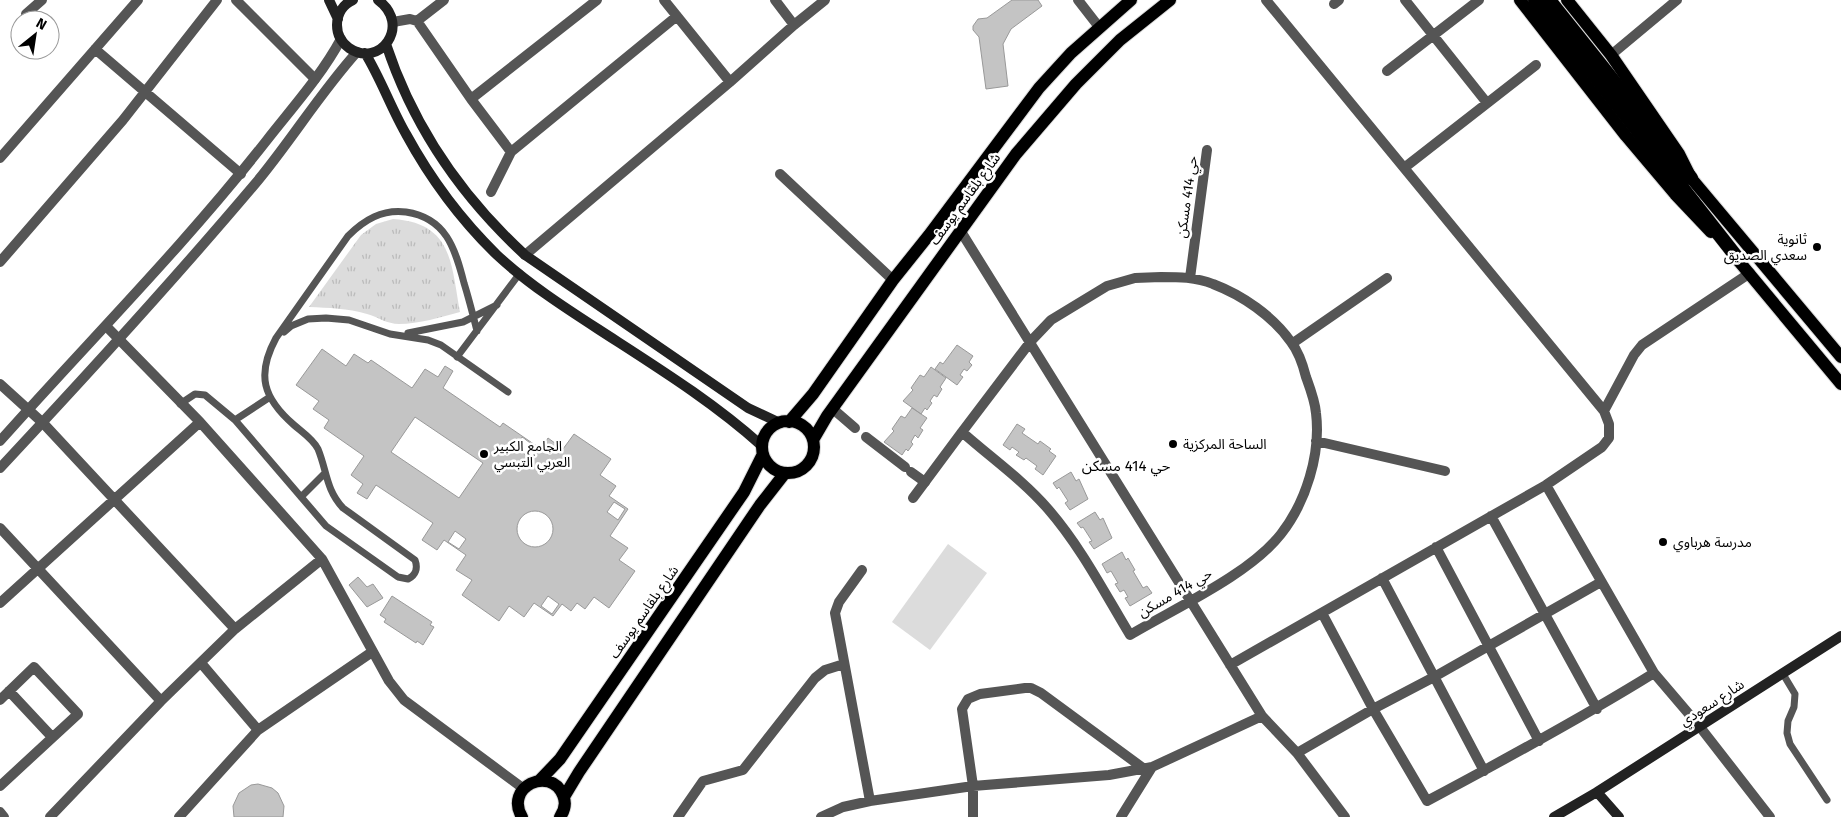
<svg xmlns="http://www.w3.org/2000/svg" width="1841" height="817" font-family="'Fira Sans','Noto Sans Arabic',sans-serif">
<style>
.grass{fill:url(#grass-tufts)}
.green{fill:#dcdcdc}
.building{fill:#c4c4c4;stroke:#999;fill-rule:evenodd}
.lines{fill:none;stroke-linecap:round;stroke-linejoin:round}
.primary-casing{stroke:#dbdbdb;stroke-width:14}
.trunk-casing{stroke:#dbdbdb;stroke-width:15}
.service{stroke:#555;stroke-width:7}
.pedestrian{stroke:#555;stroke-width:10}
.minor{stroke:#555;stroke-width:10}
.tertiary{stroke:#555;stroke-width:10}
.secondary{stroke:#222;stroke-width:10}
.primary{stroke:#000;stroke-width:12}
.trunk{stroke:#000;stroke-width:14}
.poi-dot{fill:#000;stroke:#fff;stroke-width:2}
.labels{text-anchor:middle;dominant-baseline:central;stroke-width:5;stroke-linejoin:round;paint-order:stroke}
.street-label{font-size:14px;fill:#000;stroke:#fff}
.poi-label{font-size:14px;fill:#000;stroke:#fff;text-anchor:start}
.neighbourhood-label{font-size:15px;fill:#000;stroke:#fff}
</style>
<defs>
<pattern id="grass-tufts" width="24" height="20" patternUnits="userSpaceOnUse" patternTransform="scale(1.25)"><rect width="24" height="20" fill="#dcdcdc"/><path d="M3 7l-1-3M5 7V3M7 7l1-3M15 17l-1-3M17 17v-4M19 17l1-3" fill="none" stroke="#bbb"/></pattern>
</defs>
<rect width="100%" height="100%" fill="#fff"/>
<path class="grass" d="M393 219C453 223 451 264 460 312 441 317 419 324 399 324 387 324 378 317 367 314 347 308 329 308 309 307L361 235 376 224Z"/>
<path class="green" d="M948 544 987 573 930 650 892 622Z"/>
<path class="building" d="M1012 0H1038L1042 6 1011 29 1003 44 1008 86 986 89 979 37 973 30V26L978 19 987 18Z
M957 345 973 356 969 362 972 365 967 371 964 369 960 375 963 377 957 385 935 369 940 362 943 364Z
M322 349 346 366 354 354 368 363 371 360 412 388 425 369 438 377 445 366 453 371 443 388 500 427 503 423 541 449 548 438 563 449 574 434 611 459 600 475 616 486 609 496 628 509 610 536 628 548 619 560 635 571 609 608 594 597 585 609 577 603 571 611 562 604 553 616 534 603 524 617 509 606 499 621 462 595 472 580 456 570 466 555 444 540 437 550 422 540 433 523 376 485 367 499 357 493 363 484 351 475 364 456 324 428 329 420 313 409 319 401 296 385ZM415 417 483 463 459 498 391 452Z
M931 367 946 378 940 387 942 389 937 397 934 395 930 401 932 403 927 410 925 408 921 414 903 401 913 390 911 388 920 375 924 377Z
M912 408 927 418 920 428 923 430 918 438 915 435 911 442 913 444 908 451 906 449 902 455 884 442 894 431 892 429 901 416 905 418Z
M1017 424 1025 429 1022 433 1038 444 1040 441 1051 449 1049 451 1056 456 1043 475 1035 469 1037 466 1026 458 1024 460 1016 455 1019 452 1012 447 1010 450 1003 445Z
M522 437 533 445 526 455 515 448Z
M1071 472 1076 481 1079 479 1088 499 1070 510 1065 503 1068 501 1059 487 1057 489 1053 483Z
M614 502 625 509 618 520 607 512Z
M517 529a18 18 0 1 1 36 0a18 18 0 1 1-36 0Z
M1095 512 1100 520 1103 518 1112 538 1094 549 1089 542 1092 541 1083 527 1081 528 1077 523Z
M455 531 466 539 459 549 448 542Z
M1122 552 1126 560 1128 558 1135 570 1133 571 1143 588 1147 586 1152 593 1130 606 1125 598 1128 597 1124 590 1120 592 1115 584 1118 583 1111 571 1107 573 1102 564Z
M358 577 367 587 373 584 383 598 367 607 349 585Z
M392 596 432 622 430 625 434 627 423 645 417 641 416 643 384 622 386 619 380 615Z
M548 596 559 604 552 614 541 606Z
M258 784 272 788 278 793 284 806 283 817H234L233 806 239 793 251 785Z"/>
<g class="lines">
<defs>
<path id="primary" d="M1520 0 1626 136 1675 194 1711 232
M1567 0 1611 55 1679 154 1691 178 1841 357
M1732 253 1841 384
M762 447a26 26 0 1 1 52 0a26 26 0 1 1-52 0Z
M789 422 813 394 893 280 929 235 1039 88 1071 53 1131 0
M813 440 827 416 1016 154 1076 84 1120 40 1170 0
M540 780 560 759 744 492 763 454
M564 797 579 772 760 505 785 473
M522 817C504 787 550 765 563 795 566 802 565 810 560 817"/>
<path id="trunk" d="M1535 0 1739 260
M1549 0 1691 178"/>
</defs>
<use href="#primary" class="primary-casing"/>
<use href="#trunk" class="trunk-casing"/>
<path class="service" d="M284 332 291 326 308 319 326 318 349 320 390 334 428 340 441 345 508 392
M408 333 463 322 497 305
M457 357 520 273
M180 404 195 394 205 395 235 420 326 526 398 577 408 579C416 575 418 568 415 560L343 508C326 490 327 471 318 449 313 439 302 432 294 425 263 398 256 375 276 338L348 236C364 220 382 209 406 212 446 218 455 248 464 283 469 299 473 315 477 331
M235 420 270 397
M301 497 325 473
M1783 674 1795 694 1794 707 1788 721 1787 733 1790 744 1827 800"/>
<path class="pedestrian" d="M833 409 855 428
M866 437 905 467
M911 472 925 482"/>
<path class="minor" d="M236 0 315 79
M664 0 730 82
M775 0 794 25
M1078 0 1099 27
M1405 0 1487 103
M1334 4 1339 0
M26 14 42 0
M417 21 444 0
M393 22 410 19 417 21 471 99 511 152
M95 49 241 174
M1611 55 1677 0
M1387 71 1479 0
M471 99 597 0
M0 158 138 0
M1404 168 1536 65
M780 174 893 280
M491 192 511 152 677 16
M960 230 1262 716 1297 753 1345 817
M525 255 730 82 794 25 825 0
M0 262 123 120 217 0
M1161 277C1178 277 1196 277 1213 284 1242 295 1273 316 1291 342 1298 351 1303 365 1306 377 1310 388 1315 401 1316 413 1321 454 1306 502 1281 534 1249 575 1175 608 1130 635 1104 592 1081 547 1048 509 1023 480 990 457 962 432L1031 341 1051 320 1107 286 1135 278Z
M1190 278 1207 150
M106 326 200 422 322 559 389 681 404 700 524 789
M1293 343 1387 278
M0 384 43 423 235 629
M1604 411 1634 355 1642 345 1750 273
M1316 441 1445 471
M1546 485 1654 673 1700 727 1770 817
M913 498 962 432
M1491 516 1597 709
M0 528 161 701
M1436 547 1539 741
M862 570 839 602 835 613 870 801
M1382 578 1484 771
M0 603 200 422
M1322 613 1373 709 1434 677 1601 582
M201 663 258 730
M1230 665 1546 485 1602 447 1609 438V424L1604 411 1266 0
M9 691 52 737
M0 700 34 667 78 714 0 786
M1297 753 1373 709 1427 801C1504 760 1580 719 1654 673
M0 812 4 817
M50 817 161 701 235 629 322 559
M179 817 258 730 372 652
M678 817 703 781 743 770 815 678 825 670 844 664
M821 817 843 807 870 801 973 786 1109 775 1152 767 1262 716
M973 817V786L962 709 968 699 980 694 1025 688H1031L1041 693 1143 768
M1121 817 1152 767"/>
<path class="tertiary" d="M0 441C89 341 184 246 267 140 292 108 321 76 341 39
M0 468C87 375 173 281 255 184 291 141 320 93 357 52"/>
<path class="secondary" d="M329 0 338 19
M353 0C343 4 337 14 337 25 337 34 341 42 349 48 380 69 412 25 378 0
M386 44C413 126 462 197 525 255L748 408 780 423
M365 53C381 79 391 108 406 134 430 178 461 220 497 255 527 283 564 307 598 329 655 366 712 401 762 446
M1597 792 1841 636
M1554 817 1597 792 1619 817"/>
<use href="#primary" class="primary"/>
<use href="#trunk" class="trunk"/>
</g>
<g class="poi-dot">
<circle cx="1817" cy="247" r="5"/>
<circle cx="1173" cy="444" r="5"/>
<circle cx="484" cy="454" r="5"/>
<circle cx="1663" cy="542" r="5"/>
</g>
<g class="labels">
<g class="street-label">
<text transform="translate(1187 197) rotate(-82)">حي 414 مسكن</text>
<text transform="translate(965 199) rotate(-54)">شارع بلقاسم يوسف</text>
<text transform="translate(1175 593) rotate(-30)">حي 414 مسكن</text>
<text transform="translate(644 612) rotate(-55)">شارع بلقاسم يوسف</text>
<text transform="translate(1712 703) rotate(-33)">شارع سعودي</text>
</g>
<g class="poi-label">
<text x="1807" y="239" text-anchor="end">ثانوية<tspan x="1807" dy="16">سعدي الصديق</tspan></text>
<text x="1183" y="444">الساحة المركزية</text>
<text x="494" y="446">الجامع الكبير<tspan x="494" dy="16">العربي التبسي</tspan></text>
<text x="1673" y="542">مدرسة هرباوي</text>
</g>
<g class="neighbourhood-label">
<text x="1126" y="466">حي 414 مسكن</text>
</g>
</g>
<g transform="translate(35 35) rotate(30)"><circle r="24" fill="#ffffff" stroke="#999999"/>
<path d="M0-4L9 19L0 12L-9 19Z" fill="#000000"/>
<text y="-8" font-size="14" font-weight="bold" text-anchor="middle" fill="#000000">N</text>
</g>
</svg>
